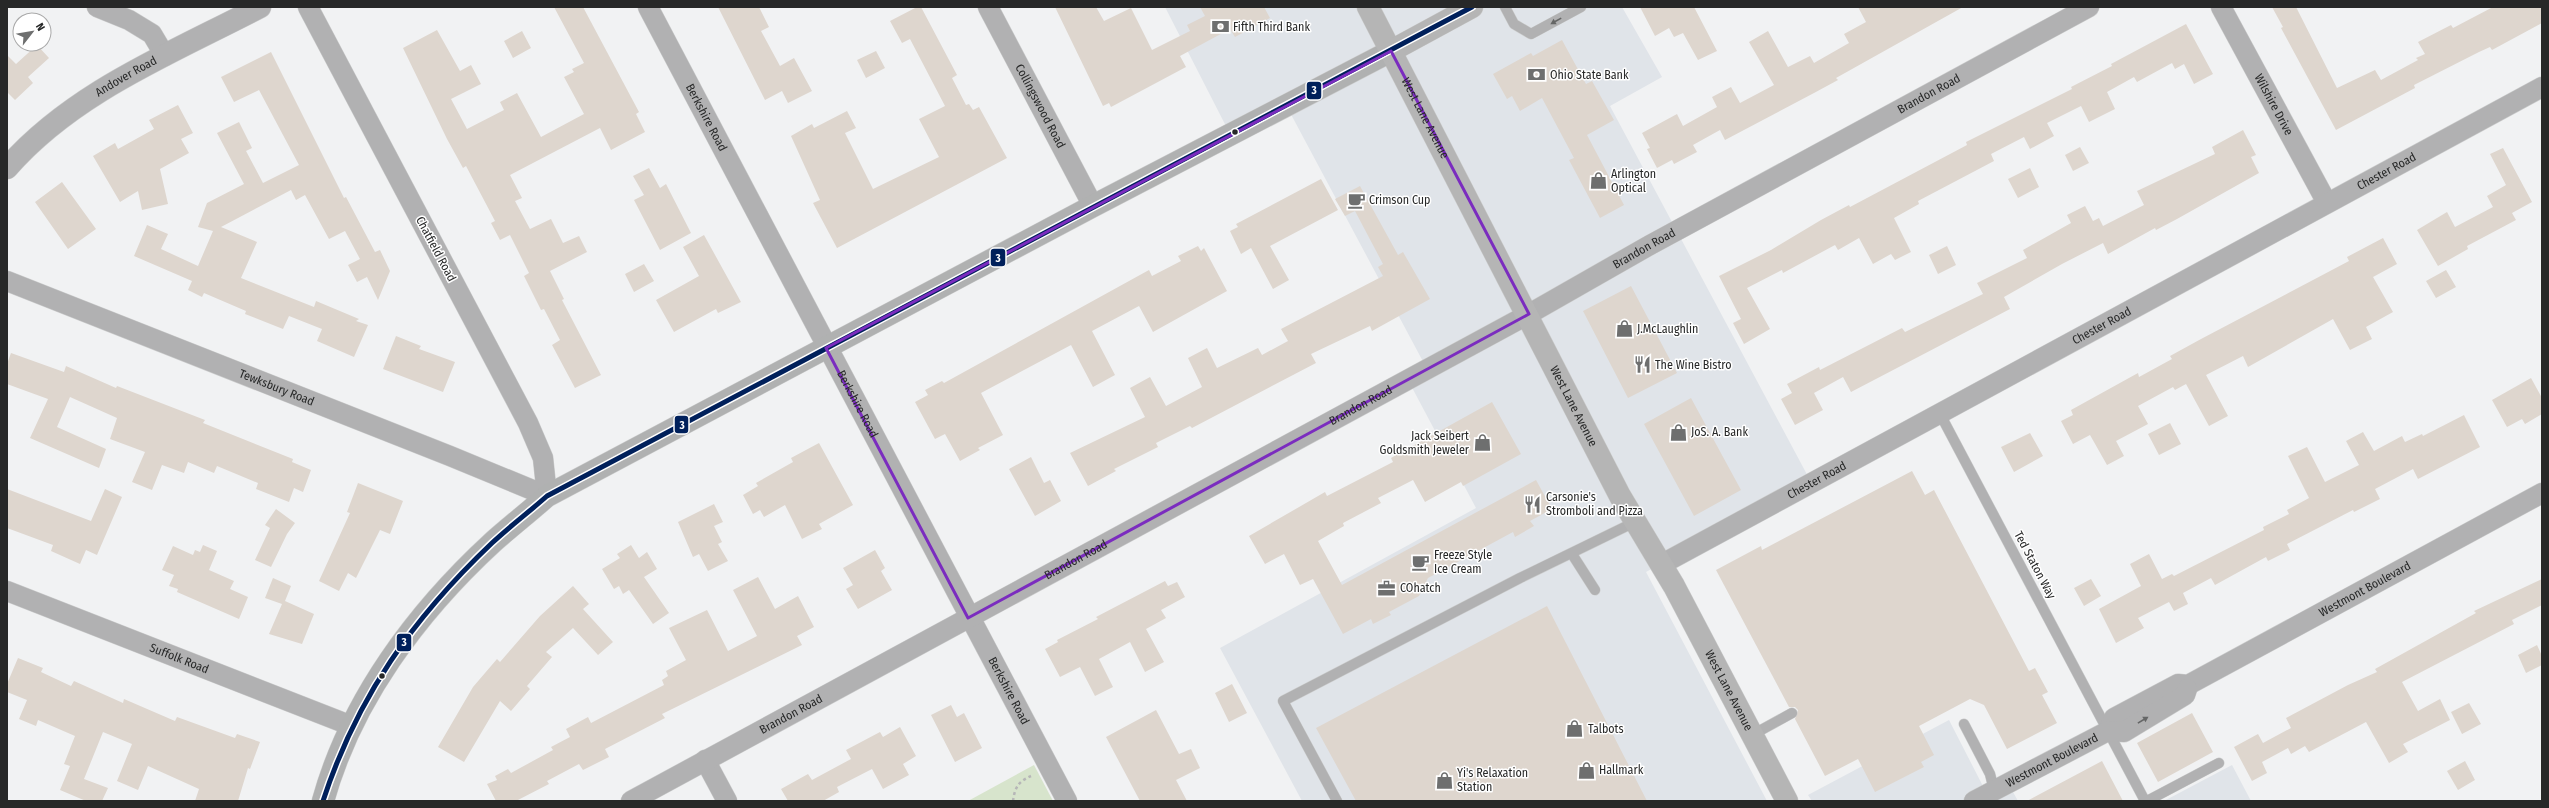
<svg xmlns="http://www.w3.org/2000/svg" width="2549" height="808" font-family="'Fira Sans Condensed',sans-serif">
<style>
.built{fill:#e0e4e9}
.green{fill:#d7e4cc}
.building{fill:#ded6ce}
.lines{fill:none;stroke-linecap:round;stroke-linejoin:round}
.service-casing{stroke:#cdcece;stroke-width:11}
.minor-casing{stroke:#cdcece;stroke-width:21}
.tertiary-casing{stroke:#cdcece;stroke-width:23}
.secondary-casing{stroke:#cdcece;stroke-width:23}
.primary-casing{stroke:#cdcece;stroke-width:23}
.path{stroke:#b6b6b7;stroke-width:2.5;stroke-dasharray:3 3;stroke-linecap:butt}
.service{stroke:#b1b1b2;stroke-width:10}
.minor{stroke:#b1b1b2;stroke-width:20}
.tertiary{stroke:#b1b1b2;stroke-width:22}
.secondary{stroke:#b0b1b1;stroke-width:22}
.primary{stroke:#b5b5b5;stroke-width:22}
.bus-1-casing{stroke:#fff;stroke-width:8}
.bus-1{stroke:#00205b;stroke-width:5}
.oneway{fill:#656666}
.marked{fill:none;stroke:#7b2cbf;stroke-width:3;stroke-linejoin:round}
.bus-dot{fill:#272828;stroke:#fff;stroke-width:1.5}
.labels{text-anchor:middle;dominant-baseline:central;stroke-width:3;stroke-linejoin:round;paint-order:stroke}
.poi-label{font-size:12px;fill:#272828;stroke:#fff;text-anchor:start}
.street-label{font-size:12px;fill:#272828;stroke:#fff}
.line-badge{stroke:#fff;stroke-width:1.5}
.badge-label{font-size:11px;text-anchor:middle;font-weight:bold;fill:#fff}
</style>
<rect width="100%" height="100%" fill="#f1f2f3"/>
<path class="built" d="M1165 7H1622L1662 77 1610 106 1811 482 1646 572 1767 801H1302L1220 648 1476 508 1408 380 1427 369 1286 105 1230 134Z
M1949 720 1987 794 2008 783 2018 801H1812L1808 795Z
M2232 765 2251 801H2164Z"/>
<path class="green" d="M1034 765 1053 801H968Z"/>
<path class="building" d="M554 7H583L639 112 636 114 645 132 611 150 600 128 510 175 522 198 515 201 530 229 551 219 563 243 579 236 587 252 550 271 564 299 562 300 601 375 575 388 552 345 560 340 544 309 541 310 524 276 529 273 510 235 500 240 491 223 495 221 466 166 463 168 447 139 403 48 437 30 460 71 471 65 481 84 451 99 467 129 504 110 500 102 517 93 541 137 584 114 564 77 574 72 572 69 584 63Z
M718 7H759L769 27 761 31 780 66 794 58 812 91 788 103 782 91 765 100Z
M917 7H921L957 75 952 78 966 105 969 104 973 110 979 107 1007 158 837 248 813 203 820 200 791 136 812 124 814 128 847 111 856 128 845 133 873 189 939 157 919 119 945 106 910 39 902 43 890 21Z
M1055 7H1096L1104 21 1131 8 1152 50 1190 31 1187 25 1205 16 1200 7H1264L1270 18 1235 37 1230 29 1180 56 1186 67 1111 107 1109 103 1103 106Z
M1640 7H1694L1717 51 1698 60 1683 33 1674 37 1669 28 1655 36Z
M1858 7H1963L1836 78 1838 80 1814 93 1725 140 1720 130 1693 145 1697 152 1674 164 1672 160 1657 168 1647 149 1650 148 1642 133 1677 114 1683 126 1717 107 1712 97 1731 87 1740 103 1774 85 1749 42 1768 31 1788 67 1810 56 1814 63 1849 43 1844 34 1866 22Z
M2272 7H2296L2337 88 2375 70 2381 80 2418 60 2416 58 2425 54 2418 42 2451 25 2453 28 2493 7H2542V23L2492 50 2490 47 2479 52 2414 85 2415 88 2336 130 2281 28 2283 27Z
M2186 24 2213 74 2194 84 2184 64 2175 69 2172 63 2137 82 2134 77 2107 92 2115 109 2089 122 2081 106 2047 123 2054 136 2030 149 2024 137 1991 154 1994 161 1918 201 1919 204 1894 218 1911 252 1895 260 1891 254 1873 264 1859 238 1838 250 1835 245 1783 273 1782 270 1747 288 1770 329 1744 344 1733 323 1741 319 1719 276 1771 250 1821 220 1849 205 1850 207 1967 145 1966 142 2072 89 2071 87 2112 66 2111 64Z
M522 31 531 48 513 58 504 41Z
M1562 40 1586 84 1592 81 1614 120 1587 135 1624 205 1600 218 1569 160 1574 158 1542 98 1520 111 1512 96 1507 99 1493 74 1531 53 1533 56Z
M37 45 49 58 28 77 33 83 15 100 7 92V55L16 64Z
M876 51 885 68 866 78 857 60Z
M271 52 344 198 346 197 375 252 380 250 390 271 378 300 367 277 357 282 348 265 360 259 345 231 329 239 305 195 296 200 291 190 221 227 257 242 241 278 314 307 316 301 359 319 356 321 368 325 354 357 317 341 322 329 289 316 283 329 245 314 246 311 204 293 202 297 188 290 192 281 134 256 147 225 168 234 161 249 198 266 213 231 198 227 207 203 244 184 217 133 239 122 252 148 246 151 263 183 299 165 259 90 234 102 221 77Z
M178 105 193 133 181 139 189 153 160 169 168 204 142 210 138 191 120 202 93 156 115 143 118 149 154 129 149 120Z
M2243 130 2256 155 2251 157 2259 173 2177 219 2156 230 2155 228 2108 254 2103 243 2062 264 2004 297 2010 309 1851 392 1843 377 1814 393 1823 410 1795 425 1781 399 1792 393 1787 384 1819 367 1820 370 1902 328 1905 332 1983 294 1977 283 2027 258 2023 250 2071 223 2067 215 2085 206 2093 221 2099 218 2103 226 2144 205 2137 191 2215 154 2212 147Z
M2080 147 2089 163 2073 171 2065 155Z
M2503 148 2532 202 2512 213 2516 220 2467 246 2468 249 2438 266 2417 230 2447 212 2455 227 2493 207 2487 196 2506 185 2490 154Z
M649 168 660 188 666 184 691 233 660 250 634 200 644 195 633 176Z
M2030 168 2039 187 2018 198 2008 179Z
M1321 179 1338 210 1270 246 1289 280 1273 289 1251 248 1241 254 1230 231 1238 227 1236 224Z
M62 182 96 229 68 249 35 202Z
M1360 186 1398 255 1403 252 1430 299 1372 331 1370 326 1311 354 1316 363 1192 428 1190 426 1156 443 1158 447 1114 469 1116 471 1088 486 1070 453 1145 417 1130 388 1150 377 1166 406 1202 387 1188 358 1207 348 1217 368 1258 348 1262 355 1288 341 1281 329 1383 276 1378 267 1383 264 1355 211 1345 216 1335 199Z
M704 235 741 302 718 313 716 309 674 332 656 300 699 276 683 247Z
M2383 238 2397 264 2373 277 2393 312 2366 327 2372 339 2350 350 2333 319 2248 367 2243 356 2206 375 2228 416 2209 426 2186 384 2175 390 2173 387 2138 406 2148 424 2116 441 2124 456 2107 465 2090 435 2073 444 2061 421 2073 415 2071 410 2138 373 2139 377 2172 359 2170 356 2201 339 2349 261 2347 257Z
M1198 246 1201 251 1204 248 1227 291 1153 332 1139 306 1092 331 1115 375 1093 387 1071 345 981 393 1003 435 978 448 980 450 960 461 945 434 935 439 915 402 928 395 925 390 942 381 944 383 1149 270 1152 276 1181 261 1178 256Z
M1947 246 1956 265 1938 274 1929 255Z
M644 264 654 281 634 292 625 274Z
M2446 270 2456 287 2436 298 2426 281Z
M1631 286 1677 373 1628 398 1583 311Z
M396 336 421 346 419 349 455 362 443 392 383 369Z
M11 353 64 372 66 366 116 388 117 386 205 420 203 423 293 459 292 462 311 470 303 492 294 488 289 502 256 489 258 483 217 466 214 473 188 462 184 473 162 465 152 490 132 482 145 452 110 439 117 418 70 397 57 427 106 449 99 468 30 438 48 399 7 384V364Z
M2531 378 2542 398V414L2525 424 2522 419 2507 427 2492 400Z
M1691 398 1741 490 1694 516 1644 424Z
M1492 402 1521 454 1463 486 1461 482 1425 502 1413 480 1378 498 1381 503 1343 523 1344 526 1318 541 1342 585 1536 480 1552 509 1530 521 1534 526 1515 537 1513 532 1428 578 1419 596 1389 612 1391 615 1373 624 1371 619 1343 634 1313 579 1300 585 1284 554 1265 564 1249 536 1325 492 1327 496 1393 462 1391 458Z
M2464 415 2480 447 2418 479 2413 469 2375 489 2380 499 2354 512 2353 510 2287 544 2290 550 2268 561 2266 557 2215 585 2211 578 2183 593 2188 604 2174 611 2169 602 2138 618 2144 628 2116 643 2099 609 2141 586 2130 564 2149 554 2162 579 2172 574 2174 576 2264 530 2263 527 2289 514 2287 510 2309 498 2288 456 2307 447 2325 482 2359 465 2346 441 2363 432 2374 451 2402 436 2405 442 2422 434 2423 436Z
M2170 423 2181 444 2159 455 2148 434Z
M2030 433 2043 456 2014 472 2001 447Z
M819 443 853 505 819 524 822 529 802 539 785 505 764 517 760 510 753 514 743 495 758 486 756 483 793 462 791 458Z
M1031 457 1044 483 1050 480 1061 501 1035 516 1009 469Z
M1912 471 1925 495 1934 490 2029 671 2035 668 2048 692 2042 695 2057 723 2007 749 1984 705 1970 699 1919 726 1934 755 1921 762 1924 767 1875 792 1858 759 1825 776 1795 719 1798 710 1795 707H1789L1716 570 1761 546 1762 550Z
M358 483 403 501 390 534 380 530 356 578 348 573 339 591 319 581 350 513 347 512Z
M7 489 91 521 105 489 122 497 97 555 86 550 80 564 51 551 53 545 7 528Z
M714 504 723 522 714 526 722 542 718 544 728 561 708 571 699 554 693 557 678 522Z
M276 509 295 523 287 534 271 567 255 560 270 528 265 525Z
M203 545 217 551 209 570 234 581 230 589 248 597 239 619 177 592 178 589 169 586 174 575 162 570 173 546 193 555 195 550 200 552Z
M631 545 639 558 647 552 657 569 644 577 669 613 653 624 629 590 623 594 619 586 614 589 602 569 620 558 617 554Z
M875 550 885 568 881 571 892 590 858 609 846 589 853 585 843 568Z
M758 577 775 609 798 596 814 627 797 636 802 645 662 714 665 718 605 749 609 757 583 770 579 764 547 781 549 784 516 801H496L487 784 497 780 495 776 508 769 511 773 553 750 551 747 570 737 566 729 588 717 591 723 664 685 662 680 668 676 666 671 686 660 669 628 707 610 728 651 757 636 733 590Z
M273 578 291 586 285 601 314 614 302 644 269 634 282 604 265 598Z
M2091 579 2101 596 2084 606 2074 588Z
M2542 579V605L2512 620 2514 624 2402 682 2418 711 2440 699 2450 720 2403 744 2408 752 2389 763 2366 722 2309 752 2305 746 2291 754 2288 748 2262 762 2267 773 2252 781 2234 747 2258 734 2263 743 2291 728 2286 718 2348 685 2377 672 2375 669 2476 613 2474 611Z
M1165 581 1168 586 1177 582 1185 597 1161 610 1166 618 1146 629 1164 662 1145 672 1130 642 1099 659 1113 687 1095 696 1080 667 1060 677 1045 649 1058 642 1057 640 1098 619 1096 617Z
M573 586 589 604 583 609 613 642 598 655 573 628 546 652 552 657 527 686 530 689 511 711 500 701 464 762 438 747 473 687 497 659 500 662 540 616Z
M1547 606 1647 801H1356L1316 728Z
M2537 645 2542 656V665L2526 673 2518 655Z
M18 658 43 668 41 672 71 686 74 681 123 703 124 699 175 721 177 717 235 738 237 734 260 742 250 769 248 768 238 801H195L199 789 148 766 138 790 117 781 132 744 103 732 84 779 108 788 102 801H86L60 790 70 766 64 764 75 736 38 720 36 726 19 719 27 700 7 692V684Z
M1232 684 1247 713 1229 722 1215 693Z
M2469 703 2481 724 2462 734 2451 712Z
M951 705 957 717 964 713 982 748 955 762 931 715Z
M1156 710 1179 754 1191 749 1200 768 1176 780 1187 801H1140L1106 737Z
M2192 713 2213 752 2158 782 2137 743Z
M900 727 916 756 903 764 909 775 883 789 872 769 837 787 839 792 823 801H788L781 789 808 774 812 780 851 759 846 750 880 732 883 737Z
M2102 761 2123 801H2027Z
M2465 761 2475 780 2458 790 2447 771Z"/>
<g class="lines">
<defs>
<path id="service" d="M1505 7 1514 24 1531 34 1581 7
M1939 412 2145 801
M1572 554 1595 590
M1964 724 1990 774 1994 790
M1752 735 1792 713
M1337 801 1283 701 1520 578 1637 521
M2147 801 2219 763"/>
<g id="minor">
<path d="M97 7 129 20 152 34 165 56"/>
<path id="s1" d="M648 7 1067 801"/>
<path id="s2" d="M988 7 1093 206"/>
<path id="s3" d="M2221 7 2327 203"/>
<path id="s4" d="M7 281 450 456 547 496 543 458 528 423 308 7"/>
<path id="s5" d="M1662 564 2542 87"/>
<path id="s6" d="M7 591 352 726"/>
<path id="s7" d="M2108 731 2114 718 2178 684 2188 685 2542 493"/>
<path d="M705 760 727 801"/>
<path id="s8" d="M631 801 1529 314 1650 245 2089 7"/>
<path id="s9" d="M1974 801 2108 731 2124 732 2185 695 2187 689"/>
</g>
<g id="tertiary">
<path id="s10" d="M7 168C73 92 172 53 260 7"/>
</g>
<path id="secondary" d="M323 801C351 700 417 612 493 542 511 526 529 512 547 496L1093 206 1391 51"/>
<g id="primary">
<path id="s11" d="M1368 7 1620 496 1674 586 1787 801"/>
<path d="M1391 51 1472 7"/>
</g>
</defs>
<use href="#service" class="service-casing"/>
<use href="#minor" class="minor-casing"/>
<use href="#tertiary" class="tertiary-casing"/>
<use href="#secondary" class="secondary-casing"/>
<use href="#primary" class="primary-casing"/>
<path class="path" d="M1013 801C1015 787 1018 782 1031 776"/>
<use href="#service" class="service"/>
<use href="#minor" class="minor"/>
<use href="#tertiary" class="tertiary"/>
<use href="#secondary" class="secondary"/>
<use href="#primary" class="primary"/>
<defs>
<path id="bus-1" d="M323 801C357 697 413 618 492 543 509 527 529 512 547 496L1472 7"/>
</defs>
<use href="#bus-1" class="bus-1-casing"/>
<use href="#bus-1" class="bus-1"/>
</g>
<defs><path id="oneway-solid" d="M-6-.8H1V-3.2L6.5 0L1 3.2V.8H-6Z"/></defs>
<g class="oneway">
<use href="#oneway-solid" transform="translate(1556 21) rotate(151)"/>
<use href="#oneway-solid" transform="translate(2143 720) rotate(-31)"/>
</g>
<path class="marked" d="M1391 51 1529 314 968 618 826 348Z"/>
<defs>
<symbol id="bank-bare" viewBox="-9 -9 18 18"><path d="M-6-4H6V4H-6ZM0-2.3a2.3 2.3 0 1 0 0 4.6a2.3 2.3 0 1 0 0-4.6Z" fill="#6e6f6f" stroke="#fff" stroke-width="2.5" paint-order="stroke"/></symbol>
<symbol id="shop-bare" viewBox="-9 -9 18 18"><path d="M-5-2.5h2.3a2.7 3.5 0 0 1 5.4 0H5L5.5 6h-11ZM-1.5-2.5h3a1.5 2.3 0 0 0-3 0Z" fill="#6e6f6f" stroke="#fff" stroke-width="2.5" paint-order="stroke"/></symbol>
<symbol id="cafe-bare" viewBox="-9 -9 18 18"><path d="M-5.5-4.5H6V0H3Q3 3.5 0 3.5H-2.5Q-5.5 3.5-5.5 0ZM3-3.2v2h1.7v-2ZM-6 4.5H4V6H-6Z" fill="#6e6f6f" stroke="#fff" stroke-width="2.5" paint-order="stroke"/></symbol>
<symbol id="restaurant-bare" viewBox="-9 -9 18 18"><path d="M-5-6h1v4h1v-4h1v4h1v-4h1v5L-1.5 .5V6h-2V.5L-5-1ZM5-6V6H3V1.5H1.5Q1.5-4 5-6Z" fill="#6e6f6f" stroke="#fff" stroke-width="2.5" paint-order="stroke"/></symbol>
<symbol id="office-bare" viewBox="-9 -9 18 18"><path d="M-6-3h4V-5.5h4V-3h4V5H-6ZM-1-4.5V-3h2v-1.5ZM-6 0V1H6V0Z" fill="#6e6f6f" stroke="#fff" stroke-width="2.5" paint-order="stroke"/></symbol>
</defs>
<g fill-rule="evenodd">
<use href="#bank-bare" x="1208" y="14" width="25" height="25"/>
<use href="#bank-bare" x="1524" y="62" width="25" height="25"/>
<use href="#shop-bare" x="1586" y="168" width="25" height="25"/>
<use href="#cafe-bare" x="1344" y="188" width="25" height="25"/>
<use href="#shop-bare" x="1612" y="316" width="25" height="25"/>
<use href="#restaurant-bare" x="1630" y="352" width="25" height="25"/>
<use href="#shop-bare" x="1666" y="420" width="25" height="25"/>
<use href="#shop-bare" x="1470" y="430" width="25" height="25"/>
<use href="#restaurant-bare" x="1520" y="492" width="25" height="25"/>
<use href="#cafe-bare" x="1408" y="550" width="25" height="25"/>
<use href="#office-bare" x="1374" y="576" width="25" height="25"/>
<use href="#shop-bare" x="1562" y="716" width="25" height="25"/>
<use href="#shop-bare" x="1574" y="758" width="25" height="25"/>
<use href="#shop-bare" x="1432" y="768" width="25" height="25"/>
</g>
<g class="bus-dot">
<circle cx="1235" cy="132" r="3.5"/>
<circle cx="382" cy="676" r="3.5"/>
</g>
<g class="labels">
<g class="poi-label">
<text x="1233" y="27">Fifth Third Bank</text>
<text x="1550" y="75">Ohio State Bank</text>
<text x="1611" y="174">Arlington<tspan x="1611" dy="14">Optical</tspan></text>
<text x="1369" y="200">Crimson Cup</text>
<text x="1637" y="329">J.McLaughlin</text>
<text x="1655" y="365">The Wine Bistro</text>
<text x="1691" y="432">JoS. A. Bank</text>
<text x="1469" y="436" text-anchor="end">Jack Seibert<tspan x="1469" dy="14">Goldsmith Jeweler</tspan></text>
<text x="1546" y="497">Carsonie's<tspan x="1546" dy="14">Stromboli and Pizza</tspan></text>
<text x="1434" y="555">Freeze Style<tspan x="1434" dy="14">Ice Cream</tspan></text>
<text x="1400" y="588">COhatch</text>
<text x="1588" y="729">Talbots</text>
<text x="1599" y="770">Hallmark</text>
<text x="1457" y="773">Yi's Relaxation<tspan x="1457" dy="14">Station</tspan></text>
</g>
<g class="street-label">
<text stroke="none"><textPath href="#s10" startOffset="151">Andover Road</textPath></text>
<text stroke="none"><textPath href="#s8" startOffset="1478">Brandon Road</textPath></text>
<text stroke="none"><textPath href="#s3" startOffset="111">Wilshire Drive</textPath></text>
<text stroke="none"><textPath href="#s2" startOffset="112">Collingswood Road</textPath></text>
<text stroke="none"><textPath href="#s1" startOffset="125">Berkshire Road</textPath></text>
<text stroke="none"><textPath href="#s11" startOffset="125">West Lane Avenue</textPath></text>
<text stroke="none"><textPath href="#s5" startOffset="824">Chester Road</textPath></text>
<text stroke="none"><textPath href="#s8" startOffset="1154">Brandon Road</textPath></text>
<text transform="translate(436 249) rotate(62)">Chatfield Road</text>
<text stroke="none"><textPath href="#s5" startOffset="500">Chester Road</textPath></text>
<text stroke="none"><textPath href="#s4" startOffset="290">Tewksbury Road</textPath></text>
<text stroke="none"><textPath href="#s1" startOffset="449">Berkshire Road</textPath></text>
<text stroke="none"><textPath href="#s8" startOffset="830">Brandon Road</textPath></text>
<text stroke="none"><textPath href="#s11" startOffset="449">West Lane Avenue</textPath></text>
<text stroke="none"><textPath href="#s5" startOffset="176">Chester Road</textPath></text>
<text stroke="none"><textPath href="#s8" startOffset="506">Brandon Road</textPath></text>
<text transform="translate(2035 565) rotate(62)">Ted Staton Way</text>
<text stroke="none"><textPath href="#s7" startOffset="298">Westmont Boulevard</textPath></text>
<text stroke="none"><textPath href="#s6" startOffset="185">Suffolk Road</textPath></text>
<text stroke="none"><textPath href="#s11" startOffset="773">West Lane Avenue</textPath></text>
<text stroke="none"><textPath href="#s1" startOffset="773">Berkshire Road</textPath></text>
<text stroke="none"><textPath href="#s8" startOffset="182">Brandon Road</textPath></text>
<text stroke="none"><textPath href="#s9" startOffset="88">Westmont Boulevard</textPath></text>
</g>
</g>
<g class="line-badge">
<rect x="1306" y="81" width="16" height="19" rx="4" fill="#00205b"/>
<rect x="990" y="248" width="16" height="19" rx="4" fill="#00205b"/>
<rect x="674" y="415" width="15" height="19" rx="4" fill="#00205b"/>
<rect x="396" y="633" width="16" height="19" rx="4" fill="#00205b"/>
</g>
<g class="badge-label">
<text x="1314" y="94">3</text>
<text x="998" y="262">3</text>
<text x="682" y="429">3</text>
<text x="404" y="646">3</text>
</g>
<rect width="2549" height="808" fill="none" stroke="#272828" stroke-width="16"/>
<g transform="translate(32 32) rotate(59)"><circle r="19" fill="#ffffff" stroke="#a9a9a9"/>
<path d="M0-3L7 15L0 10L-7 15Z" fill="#6e6f6f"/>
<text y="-6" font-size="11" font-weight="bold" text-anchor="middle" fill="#272828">N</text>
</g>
</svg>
